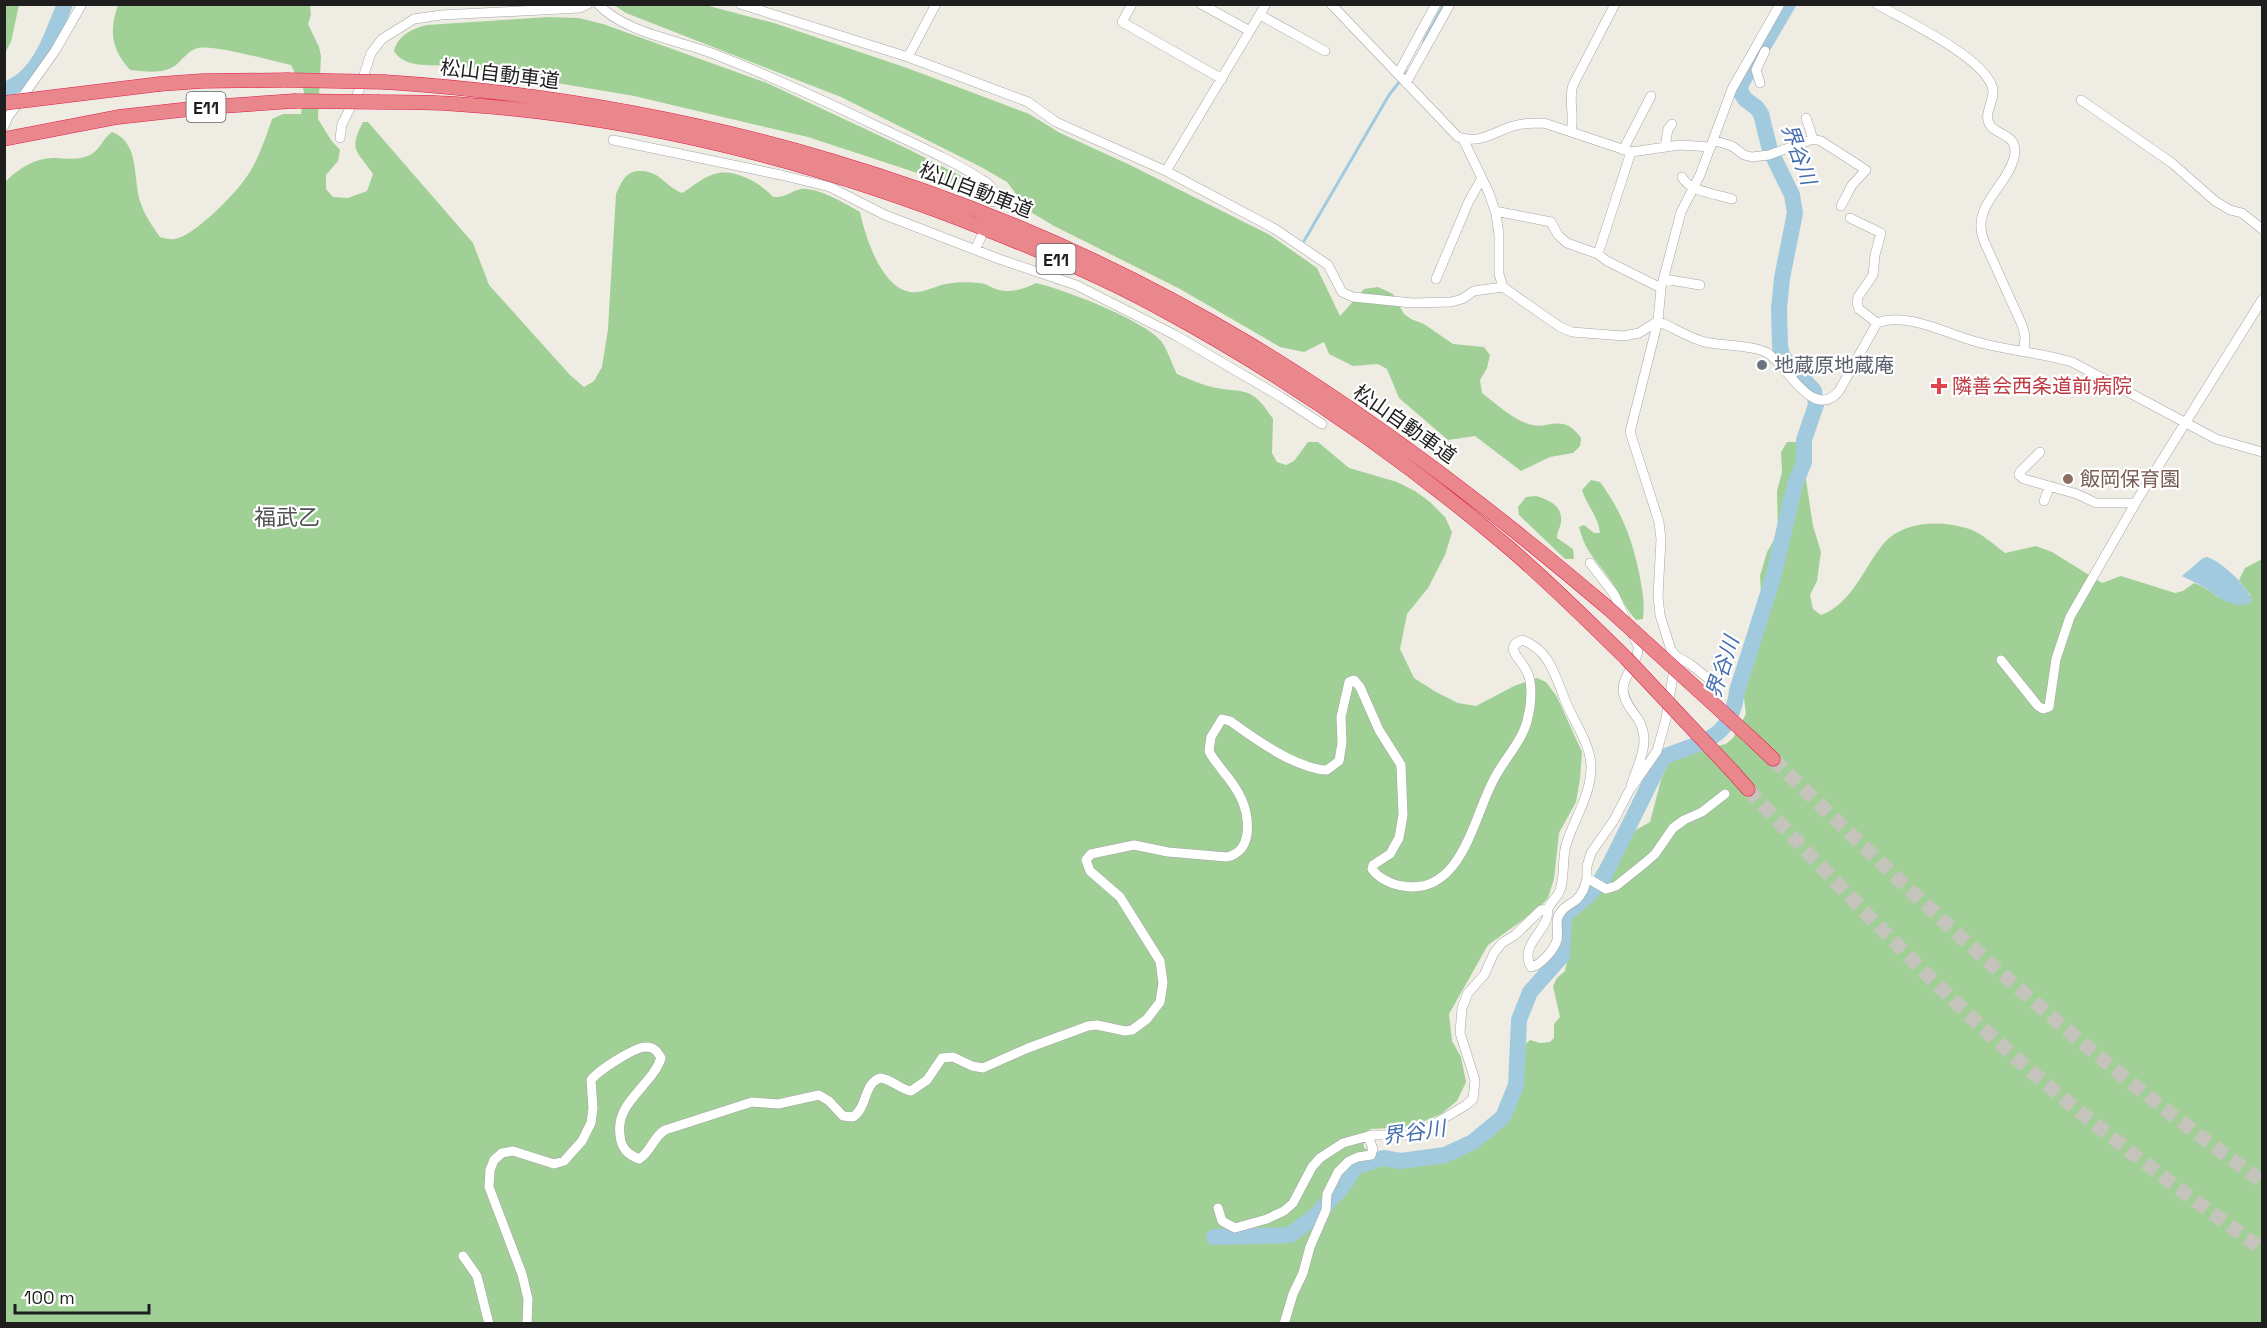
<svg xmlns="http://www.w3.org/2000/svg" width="2267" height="1328" font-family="'Space Grotesk','Noto Sans JP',sans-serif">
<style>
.forest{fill:#a0d096}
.water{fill:#a1cadf}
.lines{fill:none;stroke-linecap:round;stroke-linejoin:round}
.stream{stroke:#a1cadf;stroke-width:3}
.river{stroke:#a1cadf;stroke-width:16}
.highway-tunnel{stroke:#c5c4bc;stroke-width:14;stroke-dasharray:14 7;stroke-linecap:butt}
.minor-casing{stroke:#a5a5a5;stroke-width:10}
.highway-casing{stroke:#e11c48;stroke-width:15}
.minor{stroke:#fff;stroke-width:9}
.highway{stroke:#ea878d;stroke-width:14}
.highway-bridge-casing{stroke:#e11c48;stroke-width:15;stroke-linecap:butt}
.highway-bridge{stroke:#ea878d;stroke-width:14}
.worship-dot{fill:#6b7280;stroke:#fff;stroke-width:2}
.health-dot{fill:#e0444e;stroke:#fff;stroke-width:2}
.education-dot{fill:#8d6e63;stroke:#fff;stroke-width:2}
.labels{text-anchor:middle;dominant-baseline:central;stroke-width:4.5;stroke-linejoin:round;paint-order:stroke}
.shield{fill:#fff;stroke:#626262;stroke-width:1.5}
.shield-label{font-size:18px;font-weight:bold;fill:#1e1e1e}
.street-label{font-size:20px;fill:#1e1e1e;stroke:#fff}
.worship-label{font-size:20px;fill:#5b616d;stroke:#fff;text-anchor:start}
.health-label{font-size:20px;fill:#be3a42;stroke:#fff;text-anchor:start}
.education-label{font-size:20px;fill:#785e54;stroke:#fff;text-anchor:start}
.water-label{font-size:21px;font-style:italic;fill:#466fb1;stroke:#fff}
.quarter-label{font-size:22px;fill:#515151;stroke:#fff}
</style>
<rect width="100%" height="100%" fill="#efede3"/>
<path class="forest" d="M5 4 19 5 11 42 5 53Z
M118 5H310L311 15 308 24 319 47 321 56 318 119 331 140 340 150 338 161 326 175V189L333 197 348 198 367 191 373 174C357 150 348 151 363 122H368L473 243 489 285 570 375 584 387 594 381 602 367 608 329 616 194C622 181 626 170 642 171 661 172 666 187 682 193 694 186 705 175 719 173 737 170 762 184 773 197 787 198 790 191 801 189 817 187 846 204 860 212 865 236 881 287 910 292 922 294 935 286 946 284 956 282 969 282 979 283 985 283 990 287 996 289 1010 294 1024 289 1036 283 1063 289 1144 320 1161 341 1167 348 1172 365 1177 374 1187 378 1198 383 1208 386 1242 395 1250 382 1273 419L1272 453 1277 462 1286 465 1294 461 1308 442H1318L1349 468 1397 482 1415 491 1430 502 1445 517 1452 532 1445 555 1428 588 1407 614 1400 649 1414 678 1436 692 1458 703 1476 706 1514 686 1537 678 1546 682 1557 697 1582 752 1580 779 1576 802 1559 833 1554 879 1548 898 1538 909 1488 945 1449 1014 1452 1041 1461 1057 1466 1082 1457 1101 1441 1114 1411 1127 1371 1129 1362 1135 1364 1148 1401 1165 1447 1159 1476 1146 1508 1119 1520 1084 1523 1046 1530 1040 1540 1043 1550 1042 1554 1038V1024L1560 1017 1553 986 1557 978 1565 971 1569 953V920L1613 843 1650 822 1661 780 1670 760 1695 751 1726 744 1733 738 1746 714 1743 690 1767 612 1761 593 1760 576 1767 552 1778 533 1777 491 1782 472 1781 452 1787 442H1796L1801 447 1813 526 1821 552 1817 581 1810 595 1813 609 1821 615C1852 604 1864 567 1884 543 1903 521 1941 520 1966 528 1981 532 1993 544 2005 553L2036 546 2052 552 2102 583 2121 576 2175 593 2183 591 2194 583 2202 586 2218 597 2251 596 2239 580 2245 568 2262 559V1323L5 1324V182C18 169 34 158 53 158 66 158 78 161 90 155 100 150 103 138 112 132 141 143 132 179 141 204 145 216 153 227 160 237 164 238 170 240 174 239 192 238 234 195 245 179 258 162 265 139 272 119L283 114H301L304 91 291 65C272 61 213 44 198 48 188 51 183 59 176 65 163 75 144 71 130 70 111 49 109 30 118 5Z
M614 5H705L774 23 907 68 1029 114 1060 133 1128 164 1270 235 1317 268 1340 316 1364 289 1378 287 1393 294 1404 314 1411 319 1424 324 1453 344 1484 347 1490 355 1487 368 1480 380 1482 393C1495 403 1510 417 1526 423 1547 433 1561 410 1581 438L1580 446 1573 453 1550 457 1521 471 1475 436 1448 440 1399 398 1387 369 1378 364 1353 366 1329 354 1324 342 1304 352 1280 347 1180 289 1054 226 1029 211 1007 182 981 167 841 97 626 13Z
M548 17 579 18 603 24 767 83 908 149 971 181 975 186V190L972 191 808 137 634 96 451 65C432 65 405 69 394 51 398 35 412 29 427 25Z
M1591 480 1600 482C1621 510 1632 539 1639 572 1642 589 1645 601 1643 619L1636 620C1626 609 1621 597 1613 584 1599 562 1586 555 1579 527L1584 525 1594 533H1600C1598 516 1587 506 1582 490Z
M1536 496C1550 500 1563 506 1561 523 1560 528 1557 532 1557 538L1573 549 1574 559H1565L1519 515 1518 507 1526 497Z"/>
<path class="water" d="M2207 557C2221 561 2249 587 2252 601 2237 613 2216 595 2204 587 2197 583 2189 580 2182 576L2203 558Z"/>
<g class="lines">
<path class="stream" d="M1424 41 1444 4
M1304 241 1389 95 1408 71"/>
<path class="river" d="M4 91C11 87 19 84 24 79 46 59 54 30 65 4
M1214 1237 1290 1235 1314 1217 1340 1190 1355 1167 1383 1158 1401 1161 1445 1155 1473 1142 1503 1117 1516 1085 1519 1020 1530 992 1562 956 1564 915 1589 895 1603 878 1663 757C1703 741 1731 740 1737 691L1773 578 1795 484 1804 462V440L1816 405 1814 391 1783 357 1780 347 1779 308 1782 278 1795 213 1792 195 1770 150 1761 114 1757 108 1745 99 1740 91 1741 84 1788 4"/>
<path class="highway-tunnel" d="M1773 759C1929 911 2083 1055 2262 1181
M1748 789C1822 868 1896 946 1974 1020 2064 1104 2163 1178 2262 1249"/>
<defs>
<path id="minor" d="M598 4C625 33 678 40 714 54 771 76 827 102 881 128 917 145 954 161 987 183 994 189 996 193 993 202
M740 4 908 57 1028 102 1056 122 1166 171 1275 229 1328 265 1342 292 1353 297 1412 303 1451 302 1462 299 1474 291 1503 287
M1132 4 1122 22 1222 79
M1201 4 1250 31
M1331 4 1458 137C1479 144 1491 134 1510 127 1521 123 1532 123 1544 123L1631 152 1680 145 1711 147
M1877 4C1906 21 1980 55 1992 86 1997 99 1982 113 1990 125 1997 136 2020 134 2014 158 2006 188 1970 207 1984 241L2022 325 2025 336 2024 351
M1260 15 1325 51
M908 57 936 4
M1398 74 1436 4
M1406 83 1450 4
M1760 83 1756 70 1765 51
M2081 100 2172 163 2215 201 2230 210 2242 213 2262 229
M1806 118 1813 139
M4 126 8 117 55 51 82 4
M1571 132C1575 116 1568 100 1573 85L1615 4
M340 138 342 124 358 93 371 53 382 39 414 19 441 15 580 8 588 4
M1463 139 1489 193 1496 214 1499 235V274L1503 287 1560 327 1572 332 1624 336 1639 333 1658 321C1672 327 1691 339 1705 342 1722 346 1756 345 1769 354 1789 369 1814 421 1839 391L1877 323C1909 311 1950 336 1981 343 2011 351 2042 353 2072 362L2216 439 2262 452
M613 140 781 175 830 187 885 215 999 259 1076 285 1175 335 1281 397 1322 424
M1713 140 1732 146 1744 155 1752 157 1769 155 1813 139 1821 141 1866 170 1852 185 1841 206
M1665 147 1668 129 1672 124
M1623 150 1651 96
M1166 171 1266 4
M1682 177C1690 192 1717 194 1732 199
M1495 211 1551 222 1558 235 1567 243 1598 254 1607 261 1661 288
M1850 218 1881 233 1875 255 1873 275 1858 297 1857 303 1859 309 1877 323
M975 250 981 237
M1598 254 1631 152
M1436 279 1469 201 1482 178
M1664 279 1700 285
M2040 452 2020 472 2019 475 2024 479 2077 494 2096 503H2135
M2044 501 2050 486
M1590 563 1614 594 1638 646C1639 663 1623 674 1623 690 1624 701 1632 711 1638 719 1652 742 1638 763 1631 786
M1676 656 1690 664 1714 683
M2001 660 2038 706 2043 709 2049 707 2056 659 2070 617 2139 497 2262 300
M1725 794 1702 812 1684 820 1673 828 1655 854 1646 862 1616 886 1606 889 1587 878V866L1591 853 1614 820 1629 791 1657 751 1666 719 1676 656 1671 650 1660 615 1658 596 1661 539 1659 522 1630 432 1658 321 1661 288 1681 212 1700 175 1732 89 1780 4
M1218 1208 1222 1221 1235 1228 1267 1219 1284 1211 1293 1203 1312 1167 1320 1158 1343 1143 1372 1135H1409L1423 1131 1466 1105 1473 1099 1475 1080 1460 1033 1462 1008 1468 993 1484 975 1494 953 1502 943 1515 935 1541 910 1547 909
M463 1256 477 1276 489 1324
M527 1324 528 1299 522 1274 489 1187 490 1170 494 1160 502 1153 513 1151 554 1164 564 1161 582 1141 591 1123 593 1108 591 1080C598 1071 634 1047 646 1047 654 1047 657 1051 661 1058 652 1086 615 1102 620 1135 621 1148 627 1154 639 1159 651 1152 653 1137 665 1130L752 1102 778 1104 819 1095 829 1101 843 1116 853 1117C868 1107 863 1084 880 1078 892 1079 899 1089 911 1091L927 1080 942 1058 953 1057 972 1066 983 1068 1028 1048 1088 1026 1097 1025 1125 1031 1132 1030 1147 1019 1160 1002 1163 983 1160 961 1120 897 1090 871 1086 860 1091 854 1134 845 1168 852 1227 857C1239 854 1245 847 1247 834 1250 808 1238 789 1222 770 1218 764 1212 758 1209 751L1211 737 1222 719 1230 721C1255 739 1296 769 1327 770L1339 761 1342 743 1341 717 1349 682 1354 680 1360 687 1379 730 1401 765 1403 815 1399 838 1390 854 1373 865 1372 869C1378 878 1393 885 1403 886 1461 896 1473 819 1493 781 1503 760 1524 740 1528 717 1531 706 1533 682 1527 672 1523 663 1516 658 1513 649L1515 644 1522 640C1549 649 1555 675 1565 700 1573 721 1591 744 1591 767 1591 796 1574 818 1566 845 1562 859 1565 876 1560 890 1558 897 1550 902 1548 909 1547 911 1548 915 1547 918 1542 934 1520 947 1531 967 1541 965 1554 950 1557 940 1559 930 1554 920 1561 912 1565 906 1571 904 1576 900 1583 894 1585 886 1587 878
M1284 1324 1293 1294 1303 1273 1310 1247 1326 1210 1327 1194 1338 1172 1349 1161 1358 1157 1371 1155 1373 1149 1368 1136"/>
<path id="highway" d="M385 82C688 102 984 185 1246 342 1375 419 1494 511 1608 608
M160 84 202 81 287 80
M379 102C405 102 430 102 456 104 639 116 818 162 988 230 1049 254 1110 280 1167 312 1288 378 1403 458 1508 547 1549 582 1587 620 1626 658
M4 139 118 117 208 107 294 101
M1752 739 1773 759
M1734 773 1748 789"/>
</defs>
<use href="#minor" class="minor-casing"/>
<use href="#highway" class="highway-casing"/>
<use href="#minor" class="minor"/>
<use href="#highway" class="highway"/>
<defs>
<path id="highway-bridge" d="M287 80 385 82
M294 101 379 102
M4 103 160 84
M1608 608 1752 739
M1626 658 1734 773"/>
</defs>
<use href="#highway-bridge" class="highway-bridge-casing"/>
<use href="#highway-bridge" class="highway-bridge"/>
</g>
<circle class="worship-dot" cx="1762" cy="365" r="6"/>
<path class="health-dot" d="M1936 377h6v6h6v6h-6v6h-6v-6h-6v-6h6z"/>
<circle class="education-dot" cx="2068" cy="479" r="6"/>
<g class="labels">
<g class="shield">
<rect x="186.5" y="92" width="39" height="30" rx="4.5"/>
<rect x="1036.5" y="244" width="39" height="30" rx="4.5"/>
</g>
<g class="shield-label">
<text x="206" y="107">E11</text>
<text x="1056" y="259">E11</text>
</g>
<g class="street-label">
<text transform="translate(500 74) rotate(7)">松山自動車道</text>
<text transform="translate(976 190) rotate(21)">松山自動車道</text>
<text transform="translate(1405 424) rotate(35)">松山自動車道</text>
</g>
<g class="worship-label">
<text x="1774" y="365">地蔵原地蔵庵</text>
</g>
<g class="health-label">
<text x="1952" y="386">隣善会西条道前病院</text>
</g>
<g class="education-label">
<text x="2080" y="479">飯岡保育園</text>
</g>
<g class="water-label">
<text transform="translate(1799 154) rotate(70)">界谷川</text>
<text transform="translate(1722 667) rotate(-72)">界谷川</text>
<text transform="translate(1414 1132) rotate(-8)">界谷川</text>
</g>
<g class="quarter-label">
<text x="287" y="517">福武乙</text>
</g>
</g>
<rect width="2267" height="1328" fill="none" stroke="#1e1e1e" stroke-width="12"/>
<path d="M15 1304v9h134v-9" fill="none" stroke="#1e1e1e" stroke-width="3"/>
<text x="24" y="1304" font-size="18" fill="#1e1e1e" stroke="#ffffff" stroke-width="4.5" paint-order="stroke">100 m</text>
</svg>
